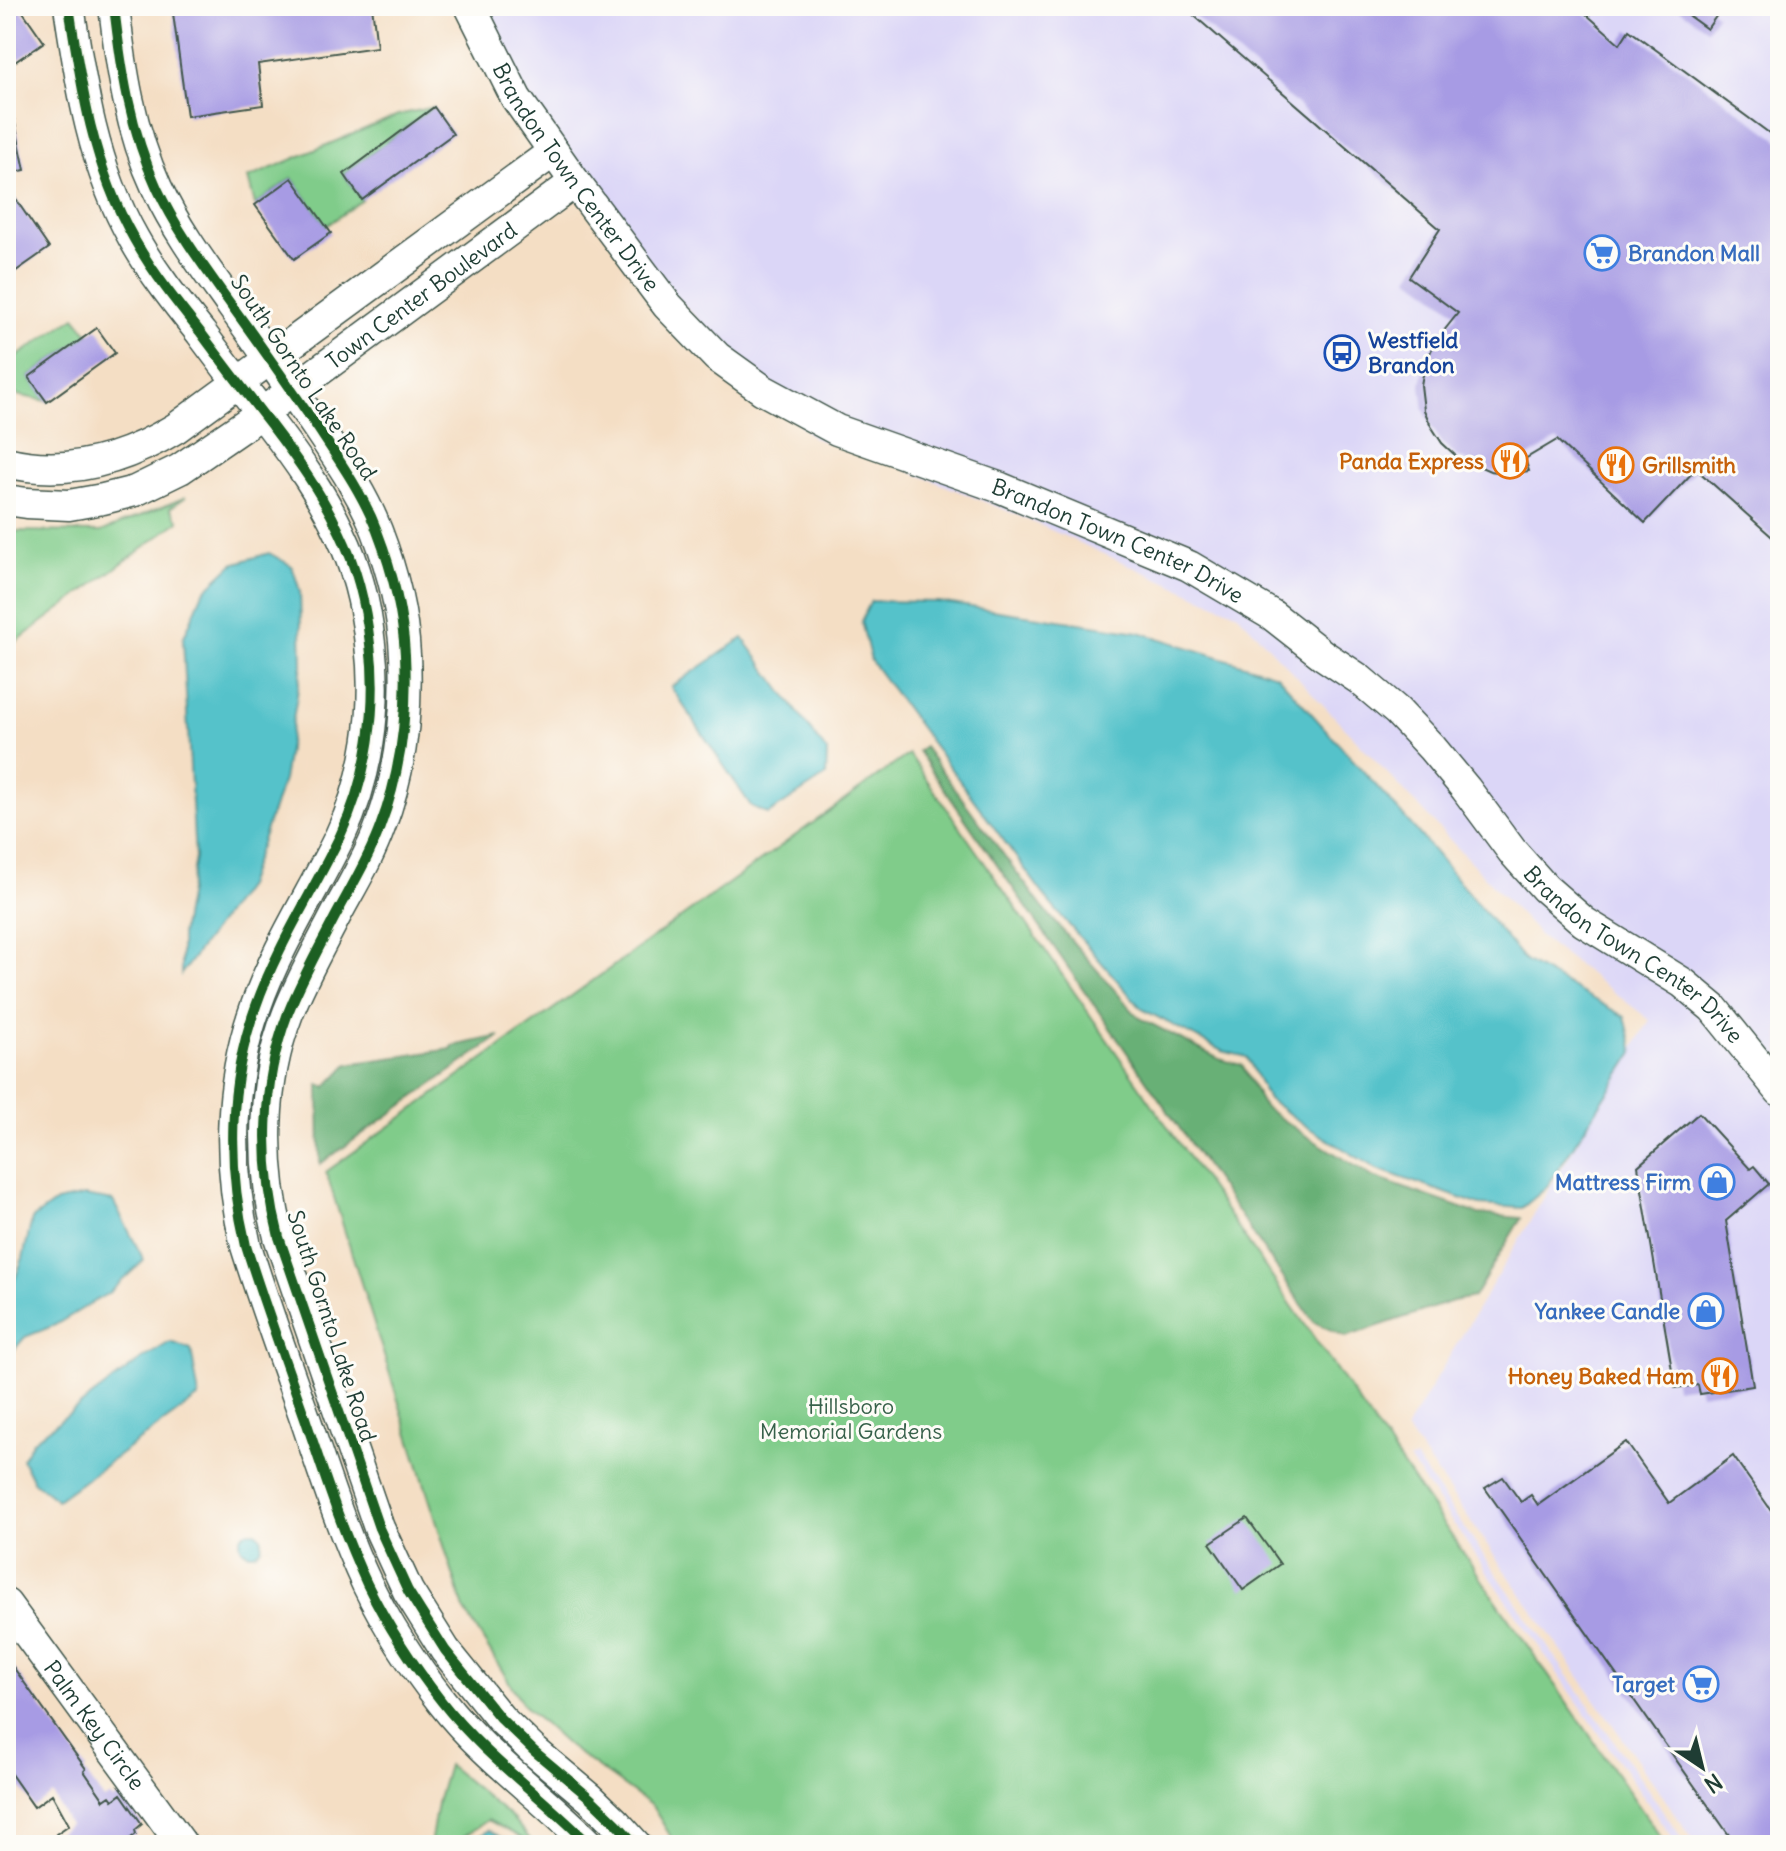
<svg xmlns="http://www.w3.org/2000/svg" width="1786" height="1851" font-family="Delius,sans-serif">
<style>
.built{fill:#dbd6f7}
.green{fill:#80cc8a;stroke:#50845f;stroke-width:2}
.forest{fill:#68b076;stroke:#447655;stroke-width:2}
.water{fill:#55c2ca;stroke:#3a807f;stroke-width:2}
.building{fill:#a79be4}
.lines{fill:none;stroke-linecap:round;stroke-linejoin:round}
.minor-casing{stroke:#3f554a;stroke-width:33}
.minor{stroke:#fff;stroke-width:30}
.cycleway-casing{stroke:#fdfcf7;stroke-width:15}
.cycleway{stroke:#1b5e20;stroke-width:10}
.labels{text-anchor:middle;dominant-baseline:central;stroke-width:6;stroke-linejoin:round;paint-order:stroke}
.street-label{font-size:22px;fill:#1f3d34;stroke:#fdfcf7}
.shop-label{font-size:22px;font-weight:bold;fill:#366cbe;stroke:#fdfcf7;text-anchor:end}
.transit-label{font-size:22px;font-weight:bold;fill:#164399;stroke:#fdfcf7;text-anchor:start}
.food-label{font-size:22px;font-weight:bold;fill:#c56008;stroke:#fdfcf7;text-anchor:end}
.park-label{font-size:22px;fill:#37614a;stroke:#fdfcf7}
</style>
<rect width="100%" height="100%" fill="#fdfcf7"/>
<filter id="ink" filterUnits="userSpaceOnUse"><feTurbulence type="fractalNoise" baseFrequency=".0125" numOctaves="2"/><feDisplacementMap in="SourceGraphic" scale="16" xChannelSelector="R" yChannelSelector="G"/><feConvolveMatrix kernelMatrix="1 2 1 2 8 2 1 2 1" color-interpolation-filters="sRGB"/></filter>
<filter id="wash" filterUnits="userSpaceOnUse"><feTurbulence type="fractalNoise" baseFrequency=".006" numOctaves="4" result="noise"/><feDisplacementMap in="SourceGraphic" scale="32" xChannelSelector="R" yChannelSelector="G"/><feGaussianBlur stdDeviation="1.8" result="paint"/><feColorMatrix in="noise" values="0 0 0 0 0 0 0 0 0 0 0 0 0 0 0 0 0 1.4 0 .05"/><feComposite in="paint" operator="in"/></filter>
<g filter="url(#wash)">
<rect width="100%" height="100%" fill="#f4dec4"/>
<path class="built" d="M470 6H1780V1845H1697L1406 1429 1650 1020 1542 938 1238 614 1015 514 877 458 813 438 611 230Z
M1416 1459 1687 1845H1677L1409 1460Z"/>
<path class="green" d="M434 107 344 174 362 200 326 226 292 178 255 205 248 178 398 115Z
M75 317 89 334 29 377 47 401 6 393V364Z
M186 497 170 508 179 521 6 649V531L101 532Z
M909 754 1666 1845H676L652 1806 569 1747 524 1706 464 1609 326 1172Z
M448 1765 513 1819 535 1845 488 1820 460 1839 458 1845H430L437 1803Z"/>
<path class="forest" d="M924 747 1043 908 1138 1017 1219 1059 1242 1065 1264 1107 1305 1135 1373 1177 1478 1214 1521 1218 1474 1297 1453 1301 1346 1337 1314 1322 918 751Z
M500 1036 320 1164 319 1084 326 1087 348 1064 451 1049 453 1046Z"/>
<path class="water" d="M269 553 292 566 300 591 302 665 283 780 246 886 181 974V934L195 858 183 639 203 592 233 564Z
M871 601 938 602 1139 632 1277 675 1415 829 1525 961 1625 1017 1634 1052 1546 1188 1522 1208 1480 1205 1377 1169 1309 1128 1268 1099 1247 1057 1222 1051 1142 1009 1050 903 871 661 861 621Z
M743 638 827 752 826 776 768 814 751 806 671 687Z
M85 1196 113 1201 144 1260 110 1292 55 1325 25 1337 6 1359V1302L23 1258 32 1219 56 1202Z
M170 1342 191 1349 199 1397 57 1500 33 1481 22 1459 33 1441 139 1361Z
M240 1542a11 11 0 1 1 22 0a11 11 0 1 1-22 0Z
M489 1830 515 1845H467Z"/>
<g id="blocks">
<path class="building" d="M6 6H19L44 42 6 68Z
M172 6H372L377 47 258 64 263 105 187 116Z
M1183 6H1577L1620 44 1629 30 1780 141V544L1696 469 1645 523 1557 440 1525 459 1529 471 1511 474 1490 471 1456 456 1442 443 1431 426 1424 410 1421 385 1425 364 1435 342 1458 313 1409 277 1440 229Z
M1675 6H1707L1717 15 1707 29Z
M434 107 453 134 362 200 344 174Z
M13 114 25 170 6 174V115Z
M292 178 331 233 294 259 255 205Z
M6 185 49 248 6 278Z
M97 328 115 353 47 402 29 377Z
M1699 1113 1750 1169 1754 1166 1769 1184 1726 1221 1753 1386 1700 1394 1698 1385 1675 1388 1638 1166Z
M1626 1442 1669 1503 1733 1456 1780 1523V1845H1736L1485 1488 1503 1477 1521 1502 1531 1495 1538 1505Z
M1247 1518 1280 1564 1243 1590 1210 1543Z
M6 1657 86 1769 84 1771 104 1800 110 1796 113 1800 121 1794 142 1824 135 1830 136 1834 131 1838 135 1845H61L56 1834 69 1825 52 1794 34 1807 6 1767Z"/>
</g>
</g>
<g filter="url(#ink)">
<use href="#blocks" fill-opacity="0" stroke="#3f554a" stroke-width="2"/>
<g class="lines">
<defs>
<g id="minor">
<path d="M69 6C81 87 93 167 134 239 153 273 177 303 201 333 224 364 247 394 271 425 297 459 322 494 340 533 357 568 366 606 370 644 378 707 368 777 340 836 313 892 277 946 256 1006 228 1083 227 1166 246 1246 264 1304 285 1361 305 1418 324 1474 342 1531 367 1584 387 1625 413 1665 442 1702 484 1756 542 1796 590 1845"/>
<path d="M114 6C121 68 130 130 157 188 177 231 205 268 232 306 261 346 289 386 317 427 339 460 363 494 377 531 392 570 403 614 405 655 408 714 401 772 380 827 369 858 351 887 335 917 319 948 301 980 288 1013 261 1084 260 1164 279 1237L379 1528 408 1591 445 1650 500 1718 534 1751 590 1798 617 1824 636 1845"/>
<path id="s1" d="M470 6 516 98 575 182 667 305 717 357 763 390 837 430 1001 488 1189 566 1272 615 1323 655 1359 679 1397 711 1432 748 1466 789 1512 851 1545 888 1584 922 1683 983 1713 1008 1780 1091"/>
<path d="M6 462C67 477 124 460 176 428L553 152"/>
<path id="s2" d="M6 500 27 503 69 505 103 499 135 491 180 469 262 413 575 182"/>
<path id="s3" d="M6 1604 181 1843 177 1845"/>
</g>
</defs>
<use href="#minor" class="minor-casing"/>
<use href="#minor" class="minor"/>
<defs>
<path id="cycleway" d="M69 6C81 87 93 167 134 239 153 273 177 303 201 333 224 364 247 394 271 425 297 459 322 494 340 533 357 568 366 606 370 644 378 707 368 777 340 836 313 892 277 946 256 1006 228 1083 227 1166 246 1246 264 1304 285 1361 305 1418 324 1474 342 1531 367 1584 387 1625 413 1665 442 1702 484 1756 542 1796 590 1845
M114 6C121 68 130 130 157 188 177 231 205 268 232 306 261 346 289 386 317 427 339 460 363 494 377 531 392 570 403 614 405 655 408 714 401 772 380 827 369 858 351 887 335 917 319 948 301 980 288 1013 261 1084 260 1164 279 1237L379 1528 408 1591 445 1650 500 1718 534 1751 590 1798 617 1824 636 1845"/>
</defs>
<use href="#cycleway" class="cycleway-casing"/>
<use href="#cycleway" class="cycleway"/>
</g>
</g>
<defs>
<symbol id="supermarket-ring" viewBox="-11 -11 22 22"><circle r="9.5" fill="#fdfcf7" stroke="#3f7fe0" stroke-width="1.5"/><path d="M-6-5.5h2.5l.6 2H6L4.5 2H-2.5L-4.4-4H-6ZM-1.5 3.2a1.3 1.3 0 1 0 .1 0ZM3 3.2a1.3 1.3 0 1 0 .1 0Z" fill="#3f7fe0"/></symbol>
<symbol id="bus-ring" viewBox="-11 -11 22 22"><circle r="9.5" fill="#fdfcf7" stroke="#1a4fb4" stroke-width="1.5"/><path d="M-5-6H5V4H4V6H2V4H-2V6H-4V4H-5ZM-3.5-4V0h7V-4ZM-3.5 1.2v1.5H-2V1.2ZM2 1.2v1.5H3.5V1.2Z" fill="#1a4fb4"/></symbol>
<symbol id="restaurant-ring" viewBox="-11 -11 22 22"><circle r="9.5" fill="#fdfcf7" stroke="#e8710a" stroke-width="1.5"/><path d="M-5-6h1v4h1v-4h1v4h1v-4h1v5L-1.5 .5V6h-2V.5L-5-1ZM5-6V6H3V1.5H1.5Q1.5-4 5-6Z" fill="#e8710a"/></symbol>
<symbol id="shop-ring" viewBox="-11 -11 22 22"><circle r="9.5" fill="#fdfcf7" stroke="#3f7fe0" stroke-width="1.5"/><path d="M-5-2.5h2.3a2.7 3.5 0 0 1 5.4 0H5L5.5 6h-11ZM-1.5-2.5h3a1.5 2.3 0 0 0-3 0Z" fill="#3f7fe0"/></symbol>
</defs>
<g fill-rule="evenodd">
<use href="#supermarket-ring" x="1582" y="233" width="40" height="40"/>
<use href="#bus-ring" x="1322" y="333" width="40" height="40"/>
<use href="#restaurant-ring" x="1490" y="441" width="40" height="40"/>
<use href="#restaurant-ring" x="1596" y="445" width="40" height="40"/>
<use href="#shop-ring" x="1697" y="1162" width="40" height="40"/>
<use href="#shop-ring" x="1686" y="1291" width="40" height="40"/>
<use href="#restaurant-ring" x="1700" y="1356" width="40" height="40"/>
<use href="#supermarket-ring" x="1681" y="1664" width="40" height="40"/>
</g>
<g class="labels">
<g class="street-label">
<text stroke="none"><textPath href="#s1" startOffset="202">Brandon Town Center Drive</textPath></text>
<text stroke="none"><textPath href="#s2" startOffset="478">Town Center Boulevard</textPath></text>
<text transform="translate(304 377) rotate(56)">South Gornto Lake Road</text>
<text stroke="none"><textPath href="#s1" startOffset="874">Brandon Town Center Drive</textPath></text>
<text stroke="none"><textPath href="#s1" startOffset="1546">Brandon Town Center Drive</textPath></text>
<text transform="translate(332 1326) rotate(72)">South Gornto Lake Road</text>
<text stroke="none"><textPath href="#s3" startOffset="150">Palm Key Circle</textPath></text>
</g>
<g class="shop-label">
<text x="1628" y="253" text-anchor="start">Brandon Mall</text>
<text x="1691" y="1182">Mattress Firm</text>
<text x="1680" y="1311">Yankee Candle</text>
<text x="1675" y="1684">Target</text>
</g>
<g class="transit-label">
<text x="1368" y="340">Westfield<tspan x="1368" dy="25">Brandon</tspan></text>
</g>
<g class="food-label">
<text x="1484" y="461">Panda Express</text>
<text x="1642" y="465" text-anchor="start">Grillsmith</text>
<text x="1694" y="1376">Honey Baked Ham</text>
</g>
<g class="park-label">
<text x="851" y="1406">Hillsboro<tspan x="851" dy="25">Memorial Gardens</tspan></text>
</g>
</g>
<rect width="1786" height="1851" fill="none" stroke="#fdfcf7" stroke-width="32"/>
<g transform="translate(1702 1767) rotate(145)" stroke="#fdfcf7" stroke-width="6" paint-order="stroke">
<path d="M0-6L14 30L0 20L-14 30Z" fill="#1f3d34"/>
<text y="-12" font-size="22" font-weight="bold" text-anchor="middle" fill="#1f3d34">N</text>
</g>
</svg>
